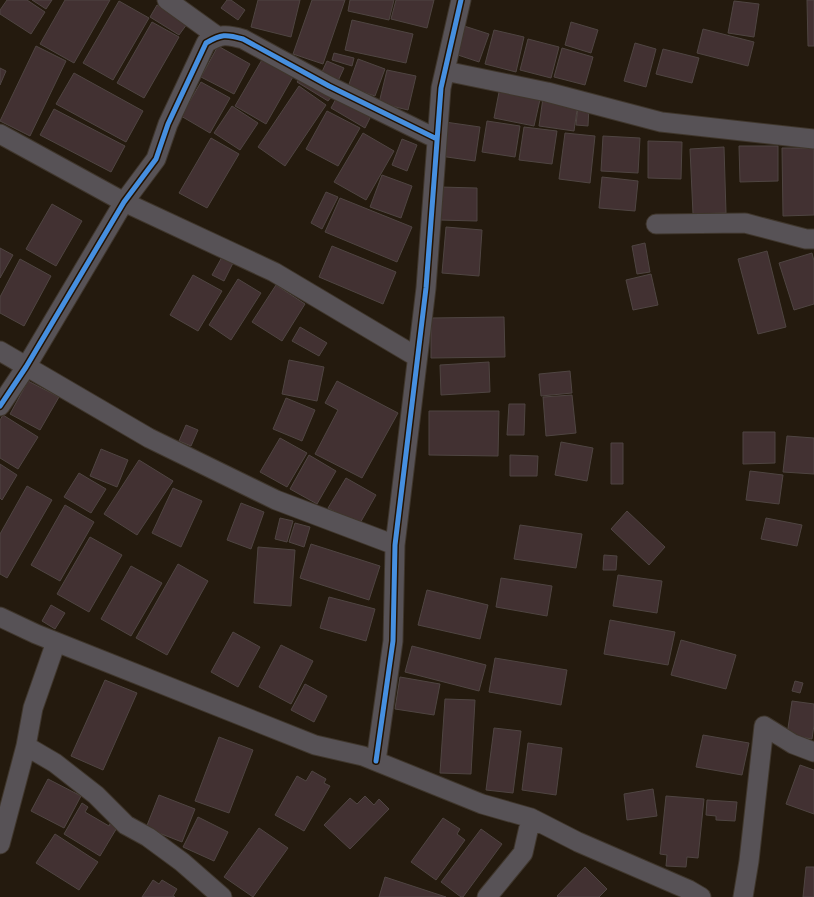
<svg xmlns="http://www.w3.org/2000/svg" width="814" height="897" font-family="Signika,sans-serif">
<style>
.building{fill:#423132;stroke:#4f4542}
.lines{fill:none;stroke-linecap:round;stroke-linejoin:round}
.minor-casing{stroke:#3f362c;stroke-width:21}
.minor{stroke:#575256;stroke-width:19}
.cycleway-casing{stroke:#231200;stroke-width:8}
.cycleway{stroke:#468fdf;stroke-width:5}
</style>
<rect width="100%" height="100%" fill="#241a0e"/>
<path class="building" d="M7 0H27L45 12 31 34 0 14V10Z
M32 0H52L46 9Z
M65 0H110L74 63 40 44Z
M227 0H231L245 10 238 20 221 8Z
M258 0H300L291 37 251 27Z
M312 0H345L323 64 293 54Z
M350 0H394L389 20 348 11Z
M396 0H434L427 28 391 19Z
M807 0H814V46H808Z
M119 1 149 18 113 80 83 63Z
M734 1 759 4 754 37 728 33Z
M157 5 187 24 179 35 150 17Z
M352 20 413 34 406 63 345 50Z
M152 22 179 37 144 98 117 83Z
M571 22 598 30 591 53 565 45Z
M461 25 489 34 479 62 452 53Z
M703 29 754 42 748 66 697 53Z
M494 30 524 37 516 72 485 64Z
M528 39 559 47 551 78 520 70Z
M635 43 656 49 646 87 624 81Z
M36 46 66 61 30 136 0 121Z
M218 46 250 64 234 94 201 77Z
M562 48 593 57 585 85 554 77Z
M663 49 699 58 692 83 656 74Z
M334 53 354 58 352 66 332 60Z
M263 58 294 75 266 124 235 106Z
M358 59 385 69 375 96 348 87Z
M327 61 344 68 338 81 321 74Z
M0 68 6 71 0 85Z
M387 70 416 76 408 110 379 103Z
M74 73 143 111 126 142 56 104Z
M301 77 332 96 328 101 297 82Z
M201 82 230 98 210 133 181 116Z
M299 86 326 105 285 166 258 147Z
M500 87 541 95 534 126 494 118Z
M337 97 371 116 365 128 331 108Z
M543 98 578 103 574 131 539 126Z
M232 106 258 123 240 150 214 133Z
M578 106 589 107 588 126 576 125Z
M54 109 125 146 111 172 40 135Z
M327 111 360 128 338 166 306 149Z
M487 121 520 126 515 157 482 152Z
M445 122 480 127 475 161 440 156Z
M524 127 557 131 552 164 519 160Z
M363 133 394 151 366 200 334 182Z
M565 133 595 136 590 183 559 179Z
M603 136 640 138 638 173 601 171Z
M211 138 239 154 207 208 179 193Z
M402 139 417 145 407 171 392 165Z
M648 141 682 142 681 179 648 178Z
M739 146H778V181L740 182Z
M724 147 726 213 693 214 690 149Z
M782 148H814V215L783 216Z
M382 175 412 186 401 218 370 207Z
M602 177 638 181 635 211 599 208Z
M440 187 477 188V221L439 220Z
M326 192 338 197 322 229 311 223Z
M340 198 412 227 397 262 325 232Z
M52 204 82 221 56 266 26 249Z
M446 227 482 230 479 276 442 273Z
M645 243 650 272 637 274 632 246Z
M332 246 396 272 383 304 319 277Z
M0 248 13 255 0 278Z
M767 251 786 327 758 334 738 259Z
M812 253 814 261V304L794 310 779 263Z
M222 257 233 263 224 281 212 275Z
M20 259 51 276 24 326 0 313V297Z
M651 274 658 305 633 310 626 280Z
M193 275 222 291 198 331 170 315Z
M238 279 261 293 231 340 209 325Z
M276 285 305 304 282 341 252 322Z
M504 317 505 357 431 358V318Z
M300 327 327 343 319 356 292 341Z
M289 360 324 367 317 401 282 394Z
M489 362 490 392 441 395 440 365Z
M570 371 572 393 541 396 539 374Z
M28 381 59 397 40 430 10 414Z
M337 381 398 413 362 478 315 454 338 410 325 403Z
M572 395 576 433 546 436 543 397Z
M286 398 315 410 302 441 273 429Z
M509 404H525L524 435H507Z
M429 411H499L498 456 429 455Z
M3 415 38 437 18 469 0 458V420Z
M186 425 198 430 191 446 179 441Z
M743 432H775V463L743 464Z
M787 436 814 438V474L783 472Z
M280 438 307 453 287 487 260 472Z
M561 442 593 448 587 481 555 475Z
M611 443H623V484H611Z
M101 449 128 460 117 487 90 476Z
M309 455 336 471 317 504 290 489Z
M510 455 538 456 537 476H510Z
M139 460 173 481 137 535 104 514Z
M0 464 17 475 2 500 0 498Z
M750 471 783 475 779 504 746 500Z
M79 473 106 489 91 513 64 497Z
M346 478 376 495 359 525 328 508Z
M27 486 52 500 7 578 0 574V534Z
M173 488 202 501 181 547 152 533Z
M241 503 264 512 251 549 227 540Z
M65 505 94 522 60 581 31 565Z
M627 511 665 547 649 565 611 529Z
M280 518 293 521 287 542 275 539Z
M766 518 802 525 797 546 761 539Z
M295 523 310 527 304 547 289 542Z
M520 525 582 534 576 568 514 559Z
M90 537 122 555 89 612 57 594Z
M311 544 380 566 369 600 300 578Z
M258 547 295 550 291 606 254 603Z
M604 555 617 556 616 570H603Z
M178 564 208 581 167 655 136 638Z
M131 566 162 583 131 636 101 619Z
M618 575 662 581 657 613 613 606Z
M501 578 552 586 547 616 496 607Z
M427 590 488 605 480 639 418 625Z
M329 597 375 609 366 641 320 628Z
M51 605 65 613 55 629 42 621Z
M610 620 675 632 668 665 604 654Z
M233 632 260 647 238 687 211 672Z
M681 640 736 655 726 689 671 675Z
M281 645 313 661 291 704 259 687Z
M412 646 486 665 479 691 405 672Z
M495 658 567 670 561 705 489 692Z
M400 677 440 684 434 715 395 709Z
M105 680 137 693 103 770 71 756Z
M795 681 803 683 800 693 792 691Z
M305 684 327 696 314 722 291 710Z
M445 699 475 700 471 774 440 773Z
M792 701 814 704V725L812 739 787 735Z
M494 728 521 731 513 793 486 790Z
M703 735 749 743 742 775 696 767Z
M219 737 253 750 229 813 195 801Z
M528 743 562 748 556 795 522 790Z
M800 765 814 770V814L786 804Z
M312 771 326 779 324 783 330 786 304 831 275 815 297 776 306 781Z
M48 779 81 796 64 828 31 811Z
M653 789 657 816 627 820 624 794Z
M159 795 195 809 182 842 146 828Z
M365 796 374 805 379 799 389 809 350 849 324 825 350 798 357 804Z
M666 796 704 799 698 858 687 857 686 867 666 866 667 855 660 854Z
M707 800 737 802 735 821 716 820V816L706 815Z
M82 803 88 807 85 812 109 826 111 822 118 826 100 856 64 834Z
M198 817 228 832 214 861 183 847Z
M443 818 460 829 457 834 465 840 436 880 411 862Z
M259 828 288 848 253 897 224 877Z
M481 829 502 844 463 897H461L441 882Z
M55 834 98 862 79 890 36 863Z
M585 867 607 889 599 897H558L557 896Z
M806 867H814V897H803Z
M385 877 446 897H379Z
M153 880 159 884 162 880 177 889 173 896 175 897H142Z"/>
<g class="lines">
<defs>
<path id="minor" d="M167 0 217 36
M445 71 547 92 661 122 814 139
M0 134 124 202 274 272 417 357
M656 224 745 223 806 239H814
M0 351 149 438 276 500 395 545
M0 406 26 367 124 202 156 159 168 124 206 43C221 34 226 34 243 39L329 86 437 139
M0 617 36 634 315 745 363 756 482 804 531 818 523 853 487 897
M26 746 55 763 96 795 126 825 148 837 182 862 222 897
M376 761 393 641 395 545 426 288 441 88 461 0
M531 818 578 842 689 890 701 897
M0 844 26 746 33 708 56 642
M743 897 749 861 764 726 793 744 814 752"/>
</defs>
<use href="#minor" class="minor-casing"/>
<use href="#minor" class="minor"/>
<defs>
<path id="cycleway" d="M0 406 26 367 124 202 156 159 168 124 206 43C221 34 226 34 243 39L329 86 437 139
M376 761 393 641 395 545 426 288 441 88 461 0"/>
</defs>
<use href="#cycleway" class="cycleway-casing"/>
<use href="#cycleway" class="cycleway"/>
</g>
</svg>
